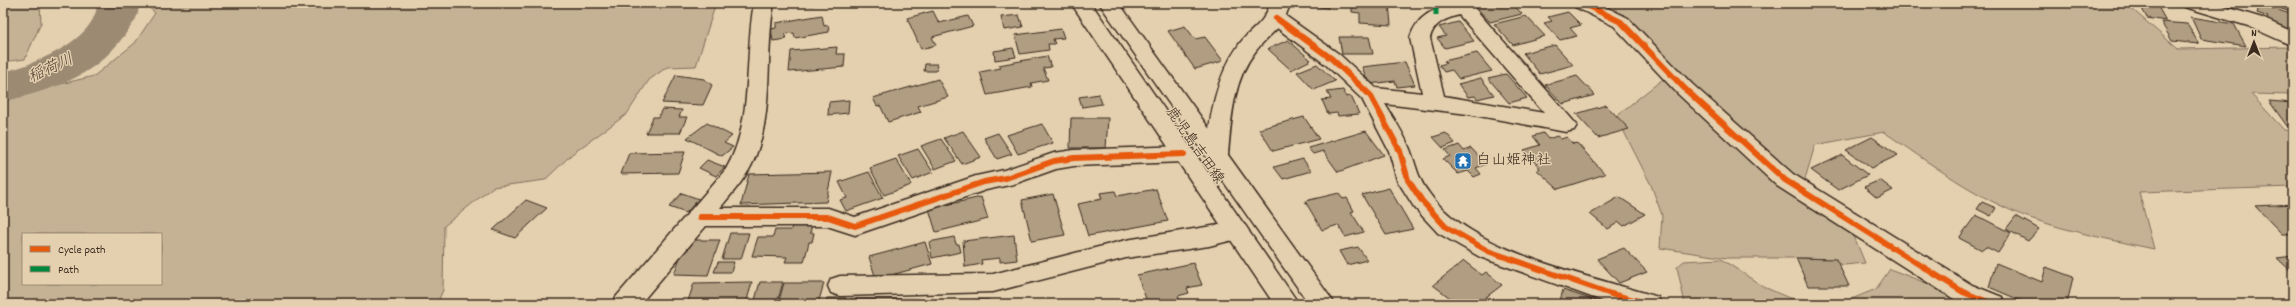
<svg xmlns="http://www.w3.org/2000/svg" width="2296" height="307" font-family="Dekko,'Klee One',sans-serif">
<style>
.green{fill:#c5b295;stroke:#806e5a;fill-rule:evenodd}
.lines{fill:none;stroke-linecap:round;stroke-linejoin:round}
.river{fill:#9d8a73;fill-rule:evenodd}
.building{fill:#b09d82;stroke:#3b2a1e}
.minor-casing{stroke:#3b2a1e;stroke-width:3}
.tertiary-casing{stroke:#3b2a1e;stroke-width:3}
.primary-casing{stroke:#3b2a1e;stroke-width:3}
.minor{fill:#e4d0af;fill-rule:evenodd}
.tertiary{fill:#e4d0af;fill-rule:evenodd}
.primary{fill:#e4d0af;fill-rule:evenodd}
.quiet{stroke:#00873e;stroke-width:5;stroke-dasharray:10 5;stroke-linecap:butt}
.cycleway-casing{stroke:#e4d0af;stroke-width:8}
.cycleway{stroke:#e8590c;stroke-width:6}
.labels{text-anchor:middle;dominant-baseline:central;stroke-width:3;stroke-linejoin:round;paint-order:stroke}
.street-label{font-size:15px;fill:#3b2a1e;stroke:#e4d0af}
.poi-label{font-size:15px;fill:#3b2a1e;stroke:#e4d0af;text-anchor:start}
.water-label{font-size:16px;font-style:italic;fill:#4f3d2f;stroke:#e4d0af}
</style>
<rect width="100%" height="100%" fill="#e4d0af"/>
<filter id="ink" filterUnits="userSpaceOnUse"><feTurbulence type="fractalNoise" baseFrequency=".025" numOctaves="2"/><feDisplacementMap in="SourceGraphic" scale="8" xChannelSelector="R" yChannelSelector="G"/><feConvolveMatrix kernelMatrix="1 2 1 2 8 2 1 2 1" color-interpolation-filters="sRGB"/></filter>
<g filter="url(#ink)">
<path class="green" d="M3 3H40L41 23 25 59 3 62Z
M144 3H716L696 66 667 67 649 80 627 114 572 154 545 180 493 187 444 226 443 290 437 304H3V98L94 76 135 43 155 13ZM23 234H161V284H23Z
M1611 3H2125L2178 49 2293 47V95L2251 94 2284 130 2293 131V187L2139 192 2154 249C2112 240 2070 232 2030 218 1979 200 1928 162 1884 132L1815 145 1803 186 1853 234 1865 263 1844 265 1811 258H1727L1660 248 1662 215 1651 185 1616 116 1668 75 1646 52Z
M1721 259 1764 287 1789 298 1842 303 1876 289 1890 269 1980 304H1685L1677 267 1684 261Z"/>
<g class="lines">
<path class="river" d="M97 3H139C139 19 133 23 124 36 92 79 53 89 3 102V72C33 65 97 40 97 3Z"/>
</g>
<path class="building" d="M790 3H815L814 5H790Z
M1312 3H1329L1328 8 1311 6Z
M1344 3H1389L1391 25 1360 23V13L1352 12V5H1344Z
M1472 3H1512L1522 14 1490 22Z
M2139 3H2156L2166 21 2147 18Z
M2266 3H2293V13Z
M2260 4 2293 15V32L2266 23 2268 17 2257 13Z
M933 11 939 23 968 16 973 26 932 37 936 45 921 49 907 18Z
M1568 12 1581 25 1570 28 1577 36 1560 40 1544 23 1552 21 1548 17Z
M822 15 824 26 828 25 829 32 795 38 794 33 785 34 786 39 773 41 771 29 776 28V23Z
M1019 15 1023 27 1004 30 1001 17Z
M1526 16 1545 36 1513 45 1494 24Z
M2191 17 2234 24 2246 46 2201 39Z
M1458 22 1474 41 1445 48 1437 38 1446 36 1439 27Z
M2161 22 2187 24 2199 44 2172 41Z
M1185 26 1195 39 1205 37 1223 61 1195 69 1168 31Z
M1061 29 1064 38 1053 39 1055 44H1048L1049 50 1020 54 1015 35Z
M1339 37H1369L1373 54H1342Z
M1288 40 1311 60 1291 70 1268 49Z
M1555 45 1573 65 1540 74 1523 53Z
M837 47 836 54H845L844 67 789 72 791 51Z
M1013 48 1016 57 995 60 994 51Z
M1477 53 1492 71 1459 79 1452 70 1444 72 1439 65 1447 63 1444 61Z
M1047 56 1051 67 1043 68 1048 80 1031 83 1032 87 987 95 980 72 1001 68 999 65Z
M1405 62 1415 85 1397 87 1395 81 1369 84 1362 67Z
M925 64H937L936 71H924Z
M1317 64 1335 81 1314 90 1297 72Z
M1506 74 1527 98 1509 103 1488 78Z
M676 75 704 79 712 85 703 105 662 103Z
M1577 76 1595 95 1563 104 1545 85Z
M1481 78 1494 95 1477 99 1475 96 1468 97 1458 84Z
M938 79 948 97 918 106 921 112 888 122 880 105 877 106 873 98Z
M1343 90 1346 97 1351 96 1359 114 1338 116 1337 113 1328 114 1322 100 1331 99 1327 92Z
M1099 94 1102 104 1082 107 1079 97Z
M849 100 848 113 828 115 829 102Z
M2269 101 2293 103V126H2287Z
M1606 105 1629 129 1598 138 1576 114Z
M662 109 682 110 679 117H687L680 133H646L653 117H658Z
M1304 117 1319 139 1273 151 1259 129Z
M1071 118H1108L1106 148H1070Z
M707 123 732 136 724 143 733 147 722 156 687 138Z
M1042 124 1053 143 1018 154 1007 135Z
M963 131 981 157 962 164 944 138Z
M1366 131 1384 155 1338 172 1323 151 1313 154 1308 148Z
M998 133 1012 154 997 159 984 138Z
M1446 133 1455 143 1443 148 1433 137Z
M1543 133 1548 139 1557 136 1561 139 1567 137 1573 144 1577 143 1605 174 1558 189 1537 170 1540 168 1524 150 1540 145 1533 136Z
M1872 137 1898 155 1871 168 1846 150Z
M941 139 956 161 935 169 921 146Z
M1459 145 1464 151 1471 148 1486 164 1476 168 1481 174 1474 177 1468 171 1458 174 1443 159 1450 156 1445 150Z
M918 149 933 172 913 180 898 156Z
M685 152 678 173 621 174 629 153Z
M1842 155 1868 175 1838 190 1811 170Z
M896 159 911 185 884 195 870 168Z
M1303 159 1311 171 1283 179 1274 167Z
M707 160 725 167 716 176 699 168Z
M832 172 826 202 741 205 749 174Z
M869 172 883 198 846 211 840 200 847 198 839 182Z
M1880 180 1893 190 1877 198 1864 187Z
M1389 188 1413 229 1386 235 1362 195Z
M1156 189 1168 221 1088 236 1078 204 1102 199 1100 193 1115 191 1117 196Z
M682 193 699 199 686 213 669 207Z
M1339 193 1343 199 1347 198 1354 211 1351 212 1364 232 1345 237 1338 225 1322 230 1305 201Z
M1053 194 1065 235 1032 241 1022 200Z
M981 197 988 219 936 232 929 209Z
M1619 197 1645 214 1624 226 1619 222 1608 229 1590 214Z
M526 200 547 208 515 238 493 230Z
M1982 202 1996 208 1991 216 1977 209Z
M2293 204V234H2282L2255 206Z
M1976 215 2011 233 1998 253 1986 247 1982 250 1959 238Z
M2016 216 2039 229 2028 241 2006 229Z
M792 225H812L810 233H814L812 242H809L804 262H785L787 257 752 256 758 237H773L775 230H791Z
M730 233H749L741 259H722Z
M1014 235 1017 260 1000 262V258L981 260 982 264 965 267 963 241Z
M954 237 956 244H959L961 252 932 258 929 242Z
M692 240H720L708 275 674 274 683 249H689Z
M925 242 932 264 876 279 869 257Z
M1358 247 1367 260 1347 265 1339 251Z
M1624 248 1647 272 1619 283 1597 259Z
M2293 256V273L2277 258Z
M1796 258 1836 259 1849 286H1808Z
M1464 261 1482 275 1486 272 1502 285 1477 304H1458L1433 285Z
M718 262H734L731 272H714Z
M1193 263 1202 285 1187 288 1189 293 1178 296 1180 300 1161 304H1148L1137 275Z
M1996 263 2042 282 2046 267 2073 277 2067 304H2029L1989 287Z
M752 282 746 304H687L694 283Z
M760 282H783L778 300H755Z
M784 283H824L818 304H778Z
M1563 290 1605 304H1559Z
M827 298H846L845 304H825Z
M535 299 550 304H531Z
M850 299H918L917 304H849Z
M971 300H989L988 303H1007L943 304 971 303Z"/>
<g class="lines">
<defs>
<path id="minor" d="M754 3H774C765 52 774 109 756 155 749 175 733 192 720 208H828L855 217 976 176 1004 170 1054 153 1074 150 1184 146 1192 148 1195 154 1192 160 1184 162 1074 166 1056 169 1014 184 986 190 855 235 827 226H706L640 304H613L616 297 726 169C754 122 744 57 754 3Z
M1455 3H1470L1577 125 1574 130 1566 132 1468 114 1385 104C1394 119 1405 135 1411 152 1417 168 1418 179 1429 193 1471 253 1590 275 1658 297L1661 304H1611L1480 257 1438 233 1414 207 1397 180 1389 151 1362 99 1325 64 1269 22 1266 18 1269 14 1276 12 1283 14 1339 54 1376 88 1422 93 1410 38C1417 15 1434 9 1455 3ZM1459 15 1544 113 1444 96 1430 38C1434 23 1445 19 1459 15Z
M1572 3H1598L1628 18 1692 84 1793 174 1972 285 2002 297 2005 304H1967L1954 299 1777 186 1678 94 1614 26 1575 7Z
M2182 3H2213L2262 18 2293 32V46L2248 26 2185 7Z
M1237 222 1245 225 1249 231 1245 237 1209 246 1126 258 993 292 840 296 831 293 828 286 831 279 840 276 993 274 1126 240Z"/>
<path id="tertiary" d="M1270 3H1290C1283 30 1270 32 1255 52 1233 80 1231 121 1228 155L1225 161 1217 163 1209 161 1206 155C1210 116 1215 79 1238 46 1249 29 1264 26 1270 3Z"/>
<path id="primary" d="M1071 3H1091L1299 304H1274Z
M1099 3H1119L1335 304H1309Z"/>
</defs>
<use href="#minor" class="minor-casing"/>
<use href="#tertiary" class="tertiary-casing"/>
<use href="#primary" class="primary-casing"/>
<use href="#minor" class="minor"/>
<use href="#tertiary" class="tertiary"/>
<use href="#primary" class="primary"/>
<path class="quiet" d="M1436 15V8L1440 3"/>
<defs>
<path id="cycleway" d="M1582 3 1621 22 1685 89 1785 180 1963 292 1993 304
M1276 18 1332 59 1370 95 1400 151 1408 180 1422 201 1446 227 1488 251 1611 294 1649 304
M700 217H828L855 226 984 182 1006 178 1054 161 1074 158 1184 154"/>
</defs>
<use href="#cycleway" class="cycleway-casing"/>
<use href="#cycleway" class="cycleway"/>
</g>
</g>
<defs>
<symbol id="temple-square" viewBox="-11 -11 22 22"><rect x="-9" y="-9" width="18" height="18" rx="4" fill="#1f6fb2" stroke="#e4d0af"/><path d="M0-6L5-2H3V0L6.5 2.5H4V6H1.5V3h-3V6H-4V2.5H-6.5L-3 0V-2H-5Z" fill="#fff"/></symbol>
</defs>
<g fill-rule="evenodd">
<use href="#temple-square" x="1453" y="151" width="20" height="20"/>
</g>
<g class="labels">
<g class="street-label">
<text transform="translate(1194 146) rotate(55)">鹿児島吉田線</text>
</g>
<g class="poi-label">
<text x="1476" y="161">白山姫神社</text>
</g>
<g class="water-label">
<text transform="translate(51 69) rotate(-25)">稲荷川</text>
</g>
</g>
<rect width="2296" height="307" fill="none" stroke="#e4d0af" stroke-width="16"/>
<rect x="8" y="8" width="2280" height="291" fill="none" stroke="#3b2a1e" stroke-width="1.5" filter="url(#ink)"/>
<rect x="22" y="233" width="140" height="52" fill="#e4d0af" stroke="#a08e75"/>
<rect x="30" y="246" width="20" height="6" fill="#e8590c" stroke="#a08e75"/>
<text x="58" y="253" font-size="12" fill="#3b2a1e">Cycle path</text>
<rect x="30" y="266" width="20" height="6" fill="#00873e" stroke="#a08e75"/>
<text x="58" y="273" font-size="12" fill="#3b2a1e">Path</text>
<g transform="translate(2254 42)" stroke="#e4d0af" stroke-width="3" paint-order="stroke">
<path d="M0-3L7 15L0 10L-7 15Z" fill="#3b2a1e"/>
<text y="-6" font-size="11" font-weight="bold" text-anchor="middle" fill="#3b2a1e">N</text>
</g>
</svg>
